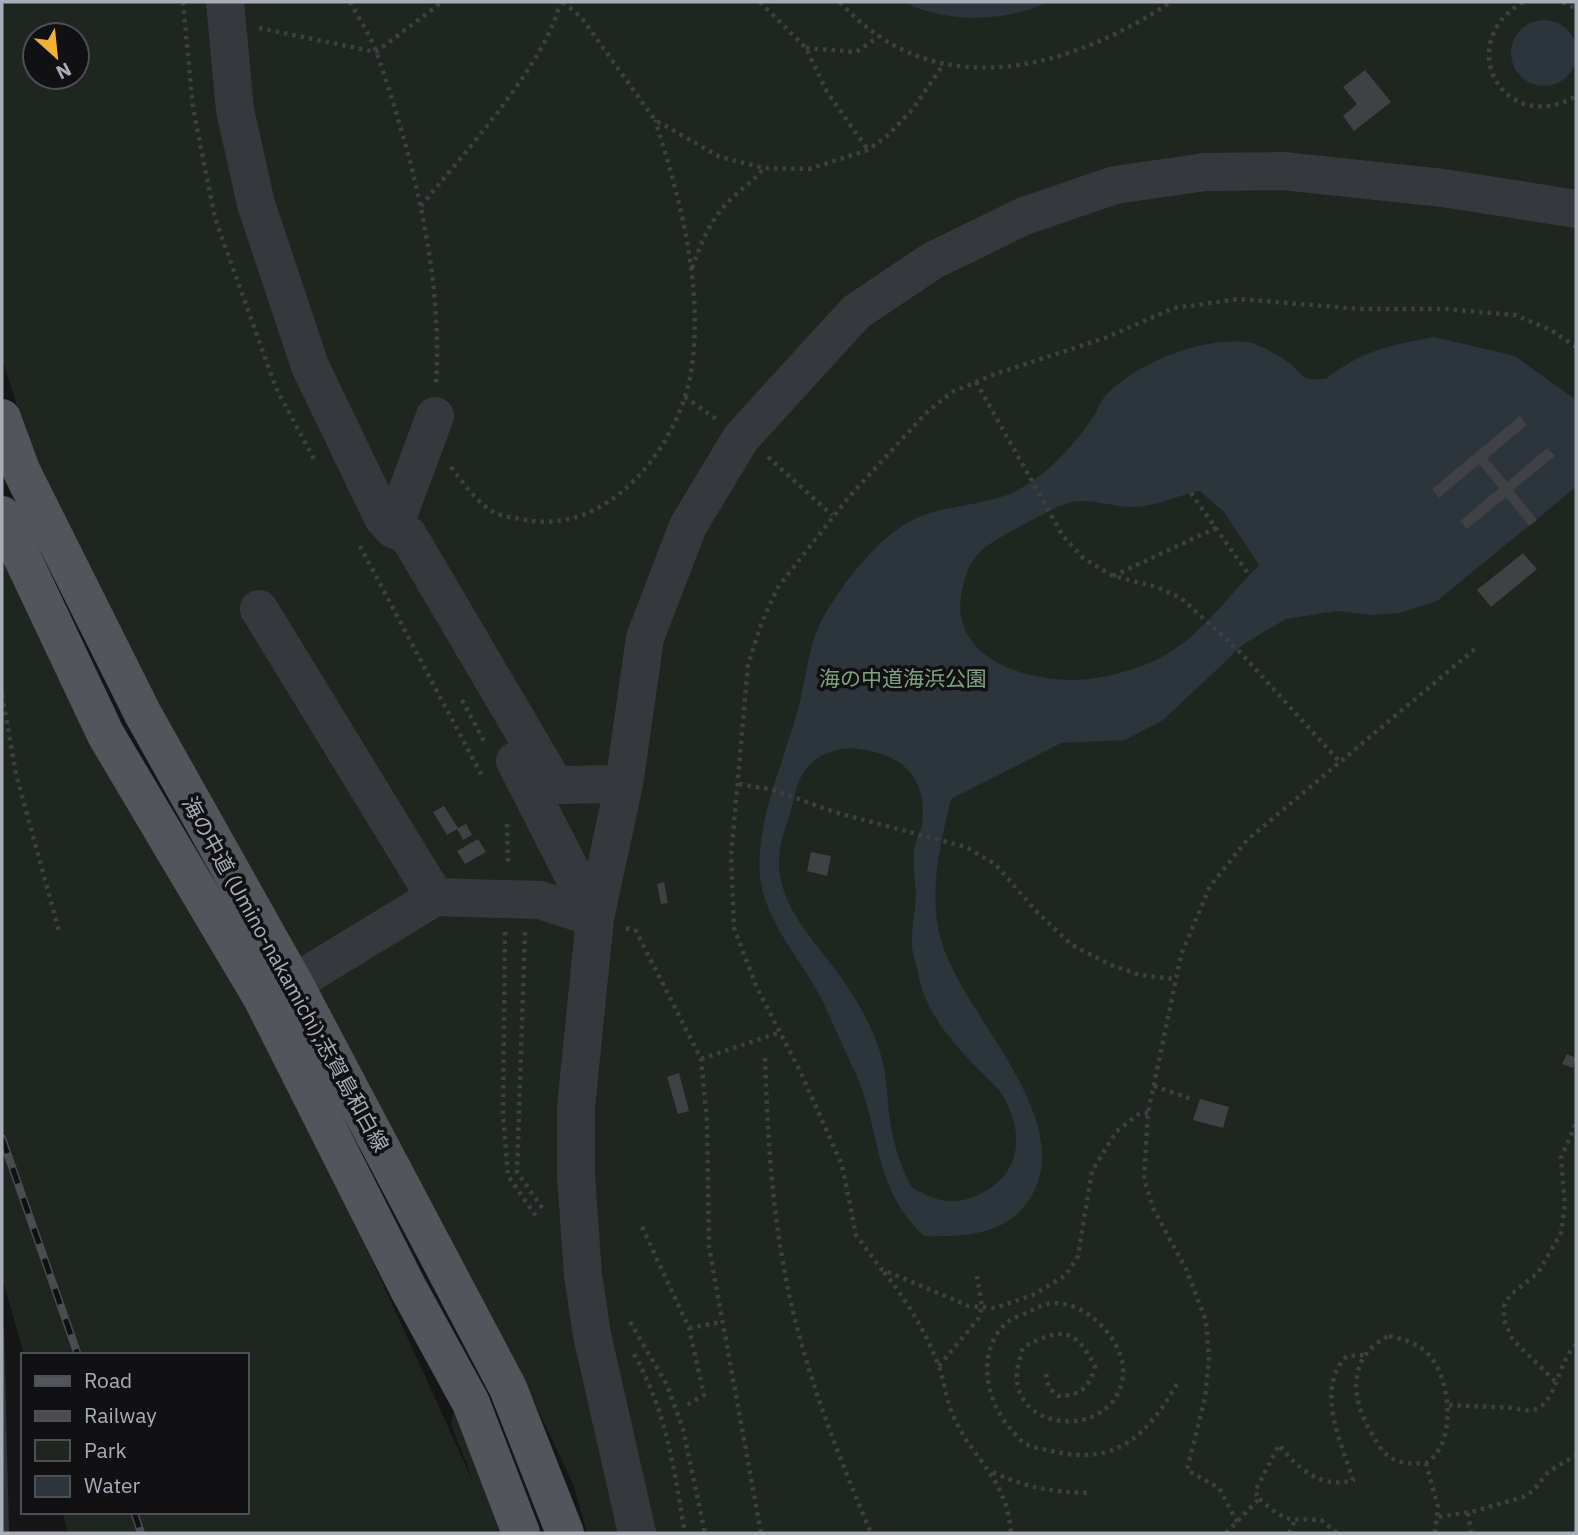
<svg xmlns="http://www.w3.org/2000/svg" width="1578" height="1535" font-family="'IBM Plex Sans','Noto Sans JP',sans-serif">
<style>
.green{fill:#1e261f;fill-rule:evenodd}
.water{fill:#2c353c;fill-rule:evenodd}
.building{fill:#404145}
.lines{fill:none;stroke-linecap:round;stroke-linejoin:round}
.path{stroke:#3d3f44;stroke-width:4.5;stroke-dasharray:3.5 5;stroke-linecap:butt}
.minor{stroke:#37383d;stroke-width:38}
.major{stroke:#53555c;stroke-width:38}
.rail-casing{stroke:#4a4c52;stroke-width:8}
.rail{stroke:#111113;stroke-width:5;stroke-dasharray:16;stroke-linecap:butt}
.labels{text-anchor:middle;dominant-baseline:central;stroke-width:7;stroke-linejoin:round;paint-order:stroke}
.park-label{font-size:21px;fill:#7fa381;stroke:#111113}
.street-label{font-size:21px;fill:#a8adb8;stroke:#111113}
</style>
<rect width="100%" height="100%" fill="#161618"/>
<path class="green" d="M2 2H1576V1533H587L574 1486 531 1395 158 722 34 458 2 359ZM35 35H77V77H35Z
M2 513 270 1036 475 1486 451 1424 456 1400 508 1533H68L63 1512H247V1355H24L2 1277Z"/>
<path class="water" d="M904 2H1047C1005 23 945 23 904 2Z
M1511 53a33 33 0 1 1 66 0a33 33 0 1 1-66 0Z
M1434 337 1515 356 1576 400V487L1437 601 1399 613 1371 615 1337 611 1286 619 1244 644 1163 720 1125 740 1061 743 951 799C940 845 928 893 941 940 962 1016 1081 1120 1029 1200 1005 1236 964 1237 924 1236 869 1183 883 1128 852 1066 842 1045 833 1023 823 1002 804 963 772 931 762 888 750 835 783 764 797 713 807 679 807 645 825 614 845 581 874 543 907 523 941 503 983 508 1018 490 1048 474 1073 446 1092 419 1098 411 1101 398 1109 392 1142 361 1200 338 1246 342 1259 343 1281 357 1292 365 1296 369 1301 376 1306 378 1311 380 1320 379 1326 379 1361 351 1390 345 1434 337ZM1200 491 1224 512 1259 565C1224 600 1196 644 1149 663 1130 671 1108 677 1088 679 1035 685 952 662 961 597 964 578 968 563 982 550 996 538 1038 517 1055 508 1085 493 1104 507 1133 507 1156 507 1177 495 1200 491ZM852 748C900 753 928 774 922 825 921 832 916 838 915 845 912 860 915 878 916 893 916 910 911 928 912 946 913 956 917 967 919 977 926 1013 953 1043 978 1069 986 1078 997 1086 1003 1096 1028 1139 1018 1182 970 1198 947 1206 931 1198 911 1187 903 1171 897 1154 893 1137 886 1109 889 1079 880 1052 872 1025 856 999 840 976 815 941 778 907 779 860 779 838 790 820 794 798 800 766 820 749 852 748Z
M2 1321 4 1329 9 1533H2Z"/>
<path class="building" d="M1365 70 1391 102 1354 131 1343 116 1357 104 1343 87Z
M1520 416 1527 425 1487 458 1507 482 1547 448 1555 456 1513 490 1537 520 1529 526 1506 497 1467 529 1460 521 1499 488 1479 464 1439 498 1432 489Z
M1523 553 1537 569 1491 607 1477 590Z
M444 806 458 828 466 824 472 835 463 840 457 829 447 835 433 812Z
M478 839 486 852 465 864 457 851Z
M811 852 831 856 827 876 807 871Z
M664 882 668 903 661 904 657 884Z
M1567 1054 1576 1058 1573 1068 1562 1064Z
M679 1073 689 1111 678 1114 667 1077Z
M1200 1099 1229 1107 1223 1128 1193 1120Z"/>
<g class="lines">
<path class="path" d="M183 2 193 108 215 218 276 388 315 461
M350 2C359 19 371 36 377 54 413 157 443 275 436 384
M563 2 581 17 655 120 720 157 764 168 809 169 868 150 887 136 912 110 943 65
M760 2 806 48 827 92 868 150
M840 2C934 107 1068 70 1171 2
M1523 2C1451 44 1505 138 1576 96
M1563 2 1576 9
M259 28 376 52 442 2
M806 48 856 52 880 36
M421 206C461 156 548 62 560 2
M692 268C701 243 711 218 731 199 742 188 754 181 764 168
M976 382 1063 536 1083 558 1113 576 1157 587 1181 598 1238 650 1340 762
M685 397 716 419
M768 457 832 515
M451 467C464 484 476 502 495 513 503 517 517 518 526 520 612 536 682 441 692 366 703 283 680 198 655 120
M1191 493 1249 575
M360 546 482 776
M1113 576 1216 528
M2 695 16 774 59 931
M462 700 486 745
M739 784 774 790 834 812 966 847 995 864 1038 913 1072 945 1111 965 1140 975 1175 979
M507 824 508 865
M626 928 636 931 701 1059 707 1121 709 1247 761 1533
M505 932 503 1114 508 1176 538 1219
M525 932 517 1172 543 1209
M765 1058C768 1151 774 1247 800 1338 818 1405 844 1469 871 1533
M701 1059 778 1033
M1154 1086 1194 1100
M1148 1113H1140L1116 1132 1092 1171 1078 1256 1066 1275 1033 1295 995 1308 969 1306 881 1269 856 1235 842 1165 800 1071 757 988 734 928 731 857 748 665 761 624 778 587 848 498 926 413 952 392 995 374 1105 338 1174 308 1239 299 1360 309H1445L1515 315 1551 330 1576 347
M642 1227 689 1328 704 1395 687 1405
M884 1272C907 1301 924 1329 938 1364 945 1382 946 1402 955 1420 977 1465 1006 1477 1011 1533
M630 1322 667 1385 683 1429 705 1533
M689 1328 722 1322
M1389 1336C1402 1339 1413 1342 1424 1350 1451 1372 1459 1443 1426 1463 1415 1464 1403 1464 1393 1459 1383 1454 1377 1443 1372 1434 1350 1398 1347 1356 1389 1336Z
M634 1354C668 1416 673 1465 685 1533
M939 1366 978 1319 982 1307 977 1276
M1046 1374 1049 1388 1058 1396C1081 1395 1088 1389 1095 1367 1075 1326 1061 1328 1023 1347 1021 1355 1018 1364 1017 1372 1012 1434 1115 1440 1123 1376 1127 1342 1084 1297 1048 1304 1042 1305 1034 1309 1029 1312 1023 1315 1014 1317 1009 1321 975 1347 985 1402 1011 1429 1015 1434 1020 1441 1026 1444 1033 1448 1044 1449 1052 1451 1116 1467 1148 1435 1178 1382
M1555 1381 1513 1340 1504 1320V1306L1510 1295 1538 1273 1561 1233 1565 1205 1561 1158 1576 1123
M1449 1405 1515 1408C1558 1423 1554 1363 1576 1345
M1426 1463 1438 1507 1435 1533
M993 1472C1026 1488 1053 1492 1089 1493
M1259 1499C1290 1525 1285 1518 1321 1520L1337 1533
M1468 1513 1471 1533
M1439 1517 1475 1511 1523 1497 1533 1491 1548 1472 1576 1455
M1237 1522 1219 1488 1187 1470 1205 1398 1209 1358 1206 1321 1186 1269 1154 1210 1144 1179 1148 1113 1181 955 1210 886 1247 840 1476 648
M1226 1533 1259 1499 1255 1491 1279 1445C1297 1468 1322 1490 1353 1480 1342 1445 1314 1388 1347 1356L1365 1355
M1289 1533 1294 1522"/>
<path class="minor" d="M225 2 235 110 256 204 310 366 383 518 393 529 408 535 555 785 624 784
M393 529 435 416
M259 609 435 897
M515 761 595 918
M264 997 294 983 435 897 540 900 595 918
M637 1533 592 1335 583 1275 576 1176V1107L595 918 624 784 645 638 688 526 741 438 856 312 932 261 1024 216 1115 185 1205 172 1283 171 1443 188 1576 209"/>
<path class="major" d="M2 418 21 470 143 714 294 983 508 1388 565 1533
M2 515 106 735 262 998 408 1288 471 1403 521 1533"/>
<defs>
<path id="rail" d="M2 1138 78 1355
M134 1512 141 1533"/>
</defs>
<use href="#rail" class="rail-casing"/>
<use href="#rail" class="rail"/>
</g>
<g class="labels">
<g class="park-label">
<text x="903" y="678">海の中道海浜公園</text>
</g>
<g class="street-label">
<text transform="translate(286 974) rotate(61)">海の中道 (Umino-nakamichi);志賀島和白線</text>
</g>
</g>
<rect width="1578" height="1535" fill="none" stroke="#a8adb8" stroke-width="7"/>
<rect x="21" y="1353" width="228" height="161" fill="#111113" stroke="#4d4f55" stroke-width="2"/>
<rect x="35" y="1376" width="35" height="10" fill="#53555c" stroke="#4d4f55" stroke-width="2"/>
<text x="84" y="1388" font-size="21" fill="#a8adb8">Road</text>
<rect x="35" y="1411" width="35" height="10" fill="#4a4c52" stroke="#4d4f55" stroke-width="2"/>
<text x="84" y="1423" font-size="21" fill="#a8adb8">Railway</text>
<rect x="35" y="1440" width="35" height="21" fill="#1e261f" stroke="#4d4f55" stroke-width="2"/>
<text x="84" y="1458" font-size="21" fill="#a8adb8">Park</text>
<rect x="35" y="1476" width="35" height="21" fill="#2c353c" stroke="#4d4f55" stroke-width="2"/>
<text x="84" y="1493" font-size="21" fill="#a8adb8">Water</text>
<g transform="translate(56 56) rotate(153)"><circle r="33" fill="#111113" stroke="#4d4f55" stroke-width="2"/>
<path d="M0-5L12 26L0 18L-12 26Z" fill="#f2b134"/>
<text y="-10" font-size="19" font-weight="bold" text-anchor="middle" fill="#a8adb8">N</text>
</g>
</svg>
